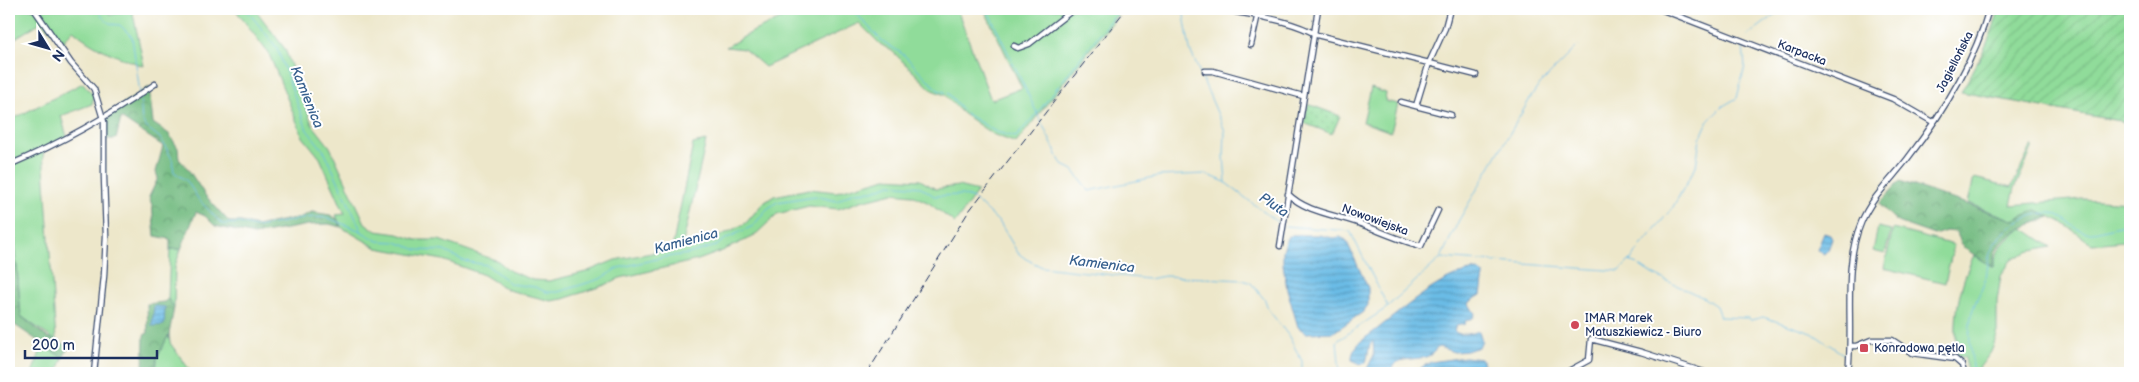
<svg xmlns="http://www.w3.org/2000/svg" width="2139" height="382" font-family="'Balsamiq Sans',sans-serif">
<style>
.grass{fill:#90dc9a;stroke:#56867c}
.forest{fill:url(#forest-crowns);stroke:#487670}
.park{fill:url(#park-dots);stroke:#56867c}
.garden{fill:url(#garden-furrows);stroke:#56867c}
.water{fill:url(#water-rules);stroke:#4376a2}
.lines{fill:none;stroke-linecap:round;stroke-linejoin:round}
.stream{stroke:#6bbce6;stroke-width:1}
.minor-casing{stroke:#3a4b6e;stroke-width:7}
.minor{stroke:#fff;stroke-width:4.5}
.rail{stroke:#1b2f5e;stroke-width:1;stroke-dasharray:8 4;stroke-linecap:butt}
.poi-dot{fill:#d1495b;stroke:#fff;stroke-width:2}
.labels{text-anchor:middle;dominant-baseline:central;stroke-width:4;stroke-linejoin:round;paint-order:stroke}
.street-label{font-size:12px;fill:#1b2f5e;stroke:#fff}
.poi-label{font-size:12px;fill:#1b2f5e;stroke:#fff;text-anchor:start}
.water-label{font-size:14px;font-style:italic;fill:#37608e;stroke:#fff}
</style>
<defs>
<pattern id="forest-crowns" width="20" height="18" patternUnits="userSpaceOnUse" patternTransform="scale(1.25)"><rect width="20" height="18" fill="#74bc82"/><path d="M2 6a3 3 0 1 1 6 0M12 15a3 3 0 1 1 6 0" fill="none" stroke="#5e996e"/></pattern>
<pattern id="park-dots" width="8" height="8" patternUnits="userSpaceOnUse" patternTransform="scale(1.25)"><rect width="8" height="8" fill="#90dc9a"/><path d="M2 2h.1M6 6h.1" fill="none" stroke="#7cbd87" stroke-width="1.8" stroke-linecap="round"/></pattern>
<pattern id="garden-furrows" width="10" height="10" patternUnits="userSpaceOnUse" patternTransform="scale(1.25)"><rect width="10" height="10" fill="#90dc9a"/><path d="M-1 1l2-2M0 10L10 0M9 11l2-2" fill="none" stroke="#7cbd87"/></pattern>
<pattern id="water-rules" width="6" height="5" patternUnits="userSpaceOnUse" patternTransform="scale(1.25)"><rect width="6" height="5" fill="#6bbce6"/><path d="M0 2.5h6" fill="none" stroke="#5799be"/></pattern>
</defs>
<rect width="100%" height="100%" fill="#fff"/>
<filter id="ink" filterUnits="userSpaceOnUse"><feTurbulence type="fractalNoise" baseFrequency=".02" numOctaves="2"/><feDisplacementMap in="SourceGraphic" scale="10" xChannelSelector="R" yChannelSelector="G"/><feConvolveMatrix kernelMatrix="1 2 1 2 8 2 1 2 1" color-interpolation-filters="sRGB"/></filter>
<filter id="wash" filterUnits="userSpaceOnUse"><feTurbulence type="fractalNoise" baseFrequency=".0096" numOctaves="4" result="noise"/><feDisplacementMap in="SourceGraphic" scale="20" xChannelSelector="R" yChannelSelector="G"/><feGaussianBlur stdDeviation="1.12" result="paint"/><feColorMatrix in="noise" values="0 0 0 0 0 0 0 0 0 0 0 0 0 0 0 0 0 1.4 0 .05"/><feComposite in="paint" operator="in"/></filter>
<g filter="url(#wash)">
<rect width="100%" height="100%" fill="#ede7ca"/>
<path class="grass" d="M9 9H104L111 15 132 9 144 66C118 57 95 49 73 30L65 39 64 45 55 34 41 22 9 42Z
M235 9H255L285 49 312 124 330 147 365 223 376 231 398 234 416 240H439L498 261 510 271 533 280 549 281 586 272 615 260 672 249 693 144 706 141 682 247 708 242 746 223 763 203 774 196 809 189 836 192 886 178 920 180 936 189 958 186 978 191 955 223 929 203 912 195 893 193 861 201 838 209 809 206 777 214 754 236 720 252 698 260 620 278 605 285 563 299 551 301 508 290 484 275 443 260 377 248 341 227 336 215 345 214 320 158 303 137 269 54Z
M802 9H957L991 100 1022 88 984 9H1122L1016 143 992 134 962 113 945 95 932 90 892 51 880 44 859 23 765 67 744 49 726 47 754 31Z
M83 83 94 96 92 104 61 116 68 140 43 152 56 341 21 316 9 171V121Z
M1371 88 1386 93 1385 101 1398 104 1391 132 1363 122Z
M2031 147H2033L2015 188 2011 205 2083 199 2130 202V245L2124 241 2092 244 2060 221 2036 210 2013 220 1968 203 1974 178 2012 187Z
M1878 227 1891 230 1885 254 1873 251Z
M2023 228 2051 247 2027 252 2011 260 2001 276 1997 301V336L1991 352 1979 368 1986 373H1967L1965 358 1958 356C1952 322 1959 285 1974 255L1993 267C1998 245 2005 240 2023 228Z
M1893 229 1954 245 1945 283 1884 268Z
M170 249H181L175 266 174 308 168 299Z
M169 334 170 343 192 373H156L157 358Z
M43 345 63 358 57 373H32Z"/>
<path class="forest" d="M149 87 153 123 169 134 178 148 179 159 188 169 205 195 229 222H241L256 226 301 217 312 212 330 215 337 219 341 227 329 224 308 225 254 235 215 226 205 216 196 212 181 249H170V239L155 236 152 205 149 197 158 178 156 172 163 146 121 118 116 139H104L105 116Z
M9 171 21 316 47 337 69 346 63 358 9 321Z
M1900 181 2013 220 2036 210 2050 217C2032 224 2006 232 1996 251 1994 256 1994 262 1993 267L1964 248 1956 232 1946 231 1934 235 1897 222 1879 204Z
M168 299 174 308 169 334 157 358 156 373H143L144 335 148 333 147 304 164 302Z"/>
<path class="park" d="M1308 104 1340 116 1332 134 1304 123Z"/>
<path class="garden" d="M1999 9H2130V123L1961 92C1976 66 1992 38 1999 9Z"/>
<path class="water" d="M1824 233 1830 235 1832 239 1828 250 1824 254 1817 250Z
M1292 235H1319L1333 238 1340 237 1346 240 1368 288V305L1363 312 1334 332 1306 333 1298 327 1287 289 1283 264V251L1287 239Z
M1478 270 1484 275 1481 295 1471 301 1469 304 1475 314 1473 318 1466 320 1465 324 1456 326 1454 331C1460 337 1473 333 1479 331L1482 341 1479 347 1467 351 1454 352 1439 347C1435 349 1434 353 1430 355 1419 362 1392 354 1391 373H1365L1374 355 1373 341 1370 344 1366 363 1361 364 1352 360C1351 344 1371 335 1381 326 1406 307 1445 272 1478 270Z
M154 306 165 307 164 325 152 326Z
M1465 357 1481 359 1489 373H1411L1431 362Z"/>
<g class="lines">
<path class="stream" d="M98 9C102 19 108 25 120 25L132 37 140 93
M246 9 277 48 307 130 324 151 362 232 378 241 396 242 417 250 444 251 464 261 487 265 511 284 535 287 546 292H558L600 279 618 268 665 257 688 254 716 246 727 238 753 226 767 209 777 202 815 196 837 201 854 192 873 191 890 184 921 187 934 196 962 195 974 199 1000 223 1018 253 1026 259 1042 267 1148 279 1165 276 1243 280 1251 283 1265 300 1268 309 1288 335 1302 361V373
M852 9 881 40 904 55 938 90 948 93 965 113 996 132 1016 137 1038 112 1119 9
M987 9 1060 161 1063 165 1073 170 1089 191 1159 176 1206 174 1225 182
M1183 9 1190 50 1225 131 1224 156 1226 183 1281 225
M1748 35 1783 9
M140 97 142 120 146 127 159 137 164 144 172 159 174 172 187 181 199 200 222 224 240 223 256 227 313 217 328 218 361 231
M1285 226 1350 231 1388 307 1337 341 1340 373
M1641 246 1673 207 1696 166 1700 139 1708 121 1723 106 1737 98 1745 66 1743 48
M1441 258 1459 220 1531 97 1540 84 1578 46
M1630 261 1638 250
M1640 266 1652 274 1704 298 1716 306 1720 317 1748 318 1751 320 1763 317 1812 333 1843 354
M1388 306 1441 258 1620 271 1629 261 1637 264
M1974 373C1971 354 1967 332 1972 312 1975 301 1981 292 1985 281 1988 271 1987 260 1991 251 1999 231 2024 215 2045 213 2063 211 2069 228 2085 232 2098 234 2116 224 2130 225"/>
</g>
</g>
<g filter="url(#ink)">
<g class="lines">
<defs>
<path id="minor" d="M34 9 71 63 94 89 104 122V177L106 236 104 276 94 373
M1222 9C1253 16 1289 19 1317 35L1429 63 1445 28 1450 9
M1660 9 1893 99 1933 122
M1251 45 1259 9
M1014 46 1018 48 1029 44 1074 9
M1205 71H1213L1303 96
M1401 102 1416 106
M1451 115 1416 106 1429 63 1476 75
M9 165C61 143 108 117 155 84
M1288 194C1308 214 1341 215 1366 226 1384 233 1402 241 1421 246L1438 210
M1280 246 1318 9
M1850 346H1856L1871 340H1892L1912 353 1955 359 1962 365 1964 373
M1565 373 1589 360 1591 339 1641 352 1707 373
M1848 373C1854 325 1842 268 1861 223 1871 198 1892 179 1908 158 1942 114 1974 63 1989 9"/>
</defs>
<use href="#minor" class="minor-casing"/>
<use href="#minor" class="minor"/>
<path class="rail" d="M867 373 969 211 1126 9"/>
</g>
</g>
<g class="poi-dot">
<circle cx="1575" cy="325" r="5"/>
<rect x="1859" y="343" width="10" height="10" rx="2.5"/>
</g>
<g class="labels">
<g class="street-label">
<text transform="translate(1802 53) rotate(21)">Karpacka</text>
<text transform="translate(1955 62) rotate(-63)">Jagiellońska</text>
<text transform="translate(1375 220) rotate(20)">Nowowiejska</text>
</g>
<g class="poi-label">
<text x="1585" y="318">IMAR Marek<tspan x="1585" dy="14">Matuszkiewicz - Biuro</tspan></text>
<text x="1874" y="348">Konradowa pętla</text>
</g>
<g class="water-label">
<text transform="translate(307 97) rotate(68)">Kamienica</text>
<text transform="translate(1274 205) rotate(34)">Pluta</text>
<text transform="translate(686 241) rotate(-15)">Kamienica</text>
<text transform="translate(1102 264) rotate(7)">Kamienica</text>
</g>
</g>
<rect width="2139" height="382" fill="none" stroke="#fff" stroke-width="30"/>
<g transform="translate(48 48) rotate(127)" stroke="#ffffff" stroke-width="4" paint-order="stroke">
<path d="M0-4L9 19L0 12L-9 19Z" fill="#1b2f5e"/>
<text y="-8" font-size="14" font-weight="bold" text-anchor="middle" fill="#1b2f5e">N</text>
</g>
<path d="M25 350v8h132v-8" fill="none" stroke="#1b2f5e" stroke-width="2.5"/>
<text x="32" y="350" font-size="15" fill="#1b2f5e" stroke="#ffffff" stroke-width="4" paint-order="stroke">200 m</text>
</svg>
